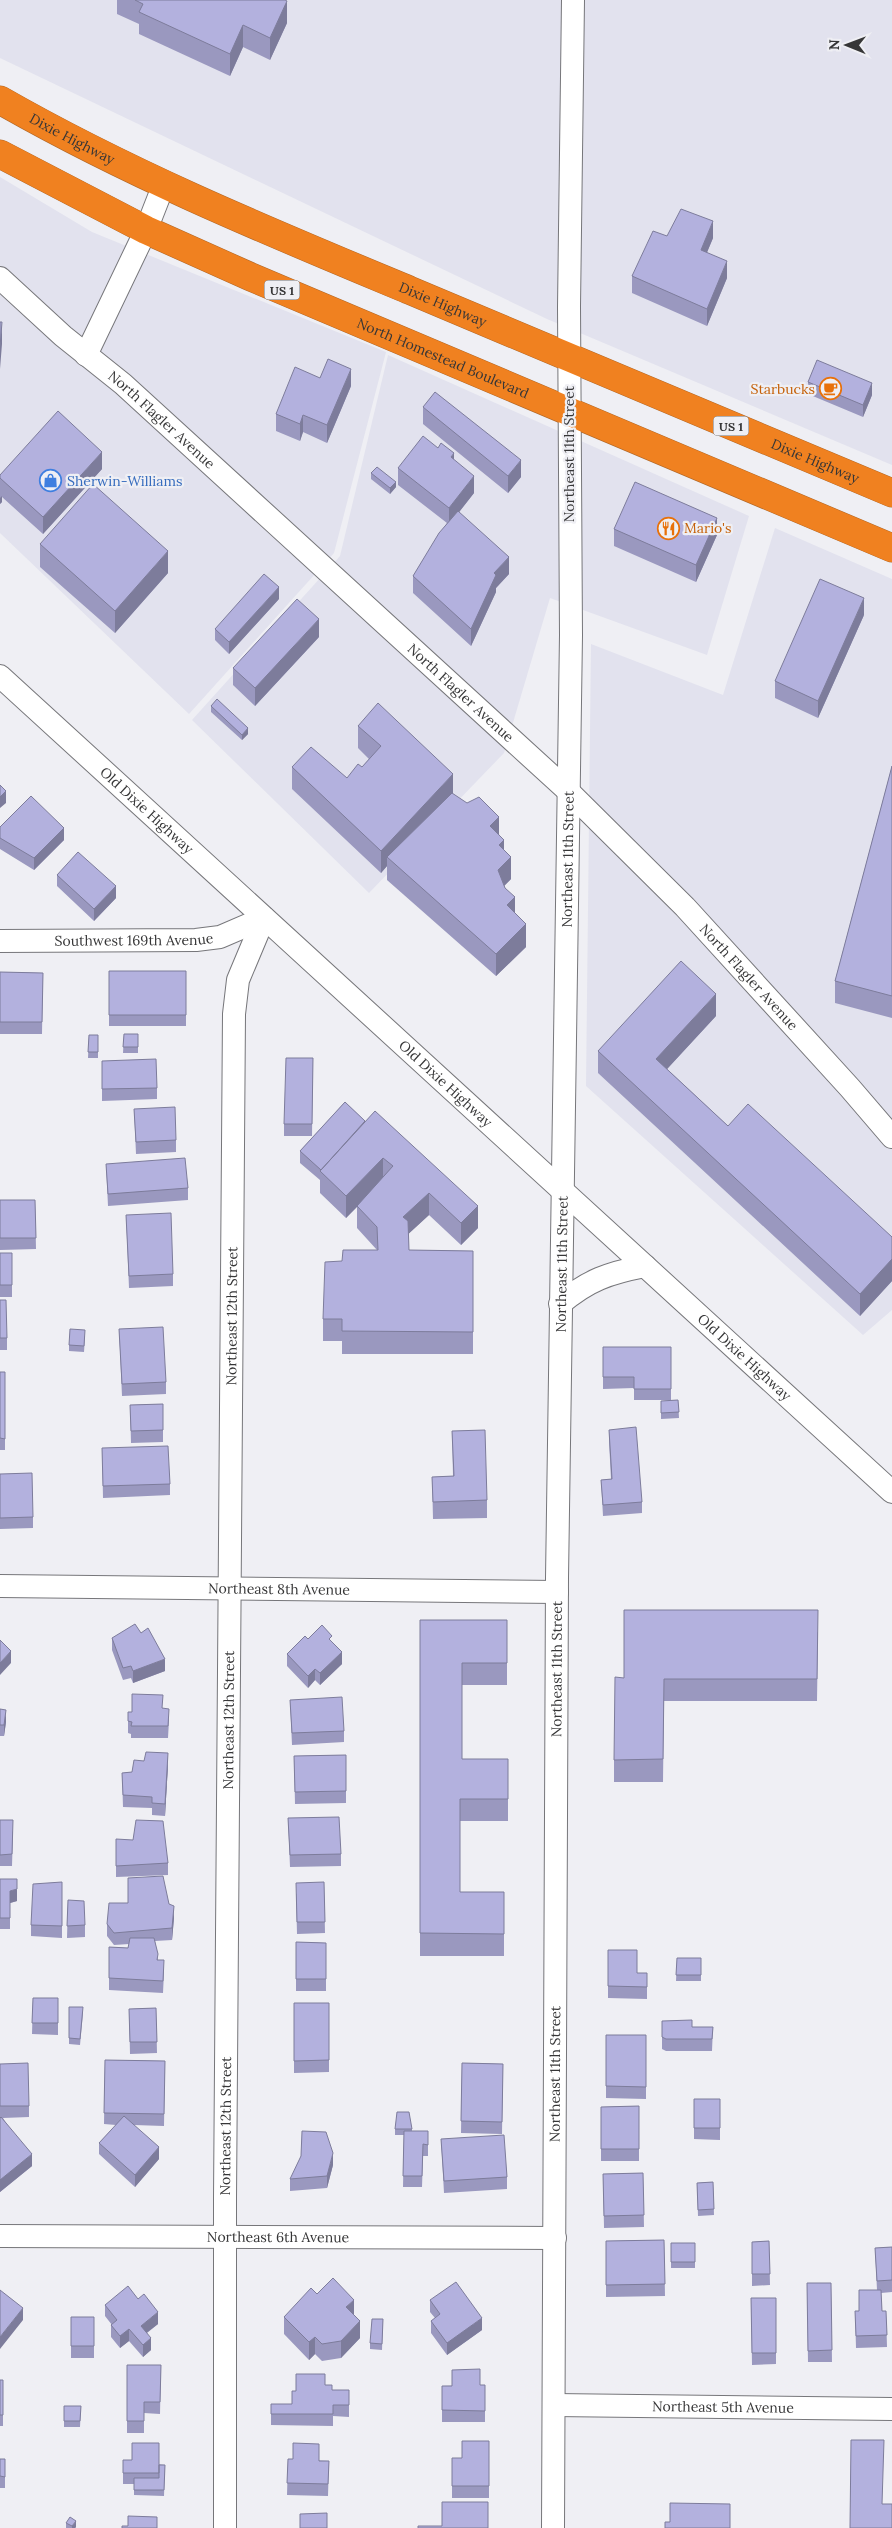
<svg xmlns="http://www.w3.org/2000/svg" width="892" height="2528" font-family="Lora,serif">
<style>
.built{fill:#e2e2ee}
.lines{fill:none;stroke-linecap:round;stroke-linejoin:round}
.minor-casing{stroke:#76767a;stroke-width:24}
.highway-casing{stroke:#af6728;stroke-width:29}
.minor{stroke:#fff;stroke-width:22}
.highway{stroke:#f08120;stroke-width:28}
.wall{fill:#9a98bf}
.shaded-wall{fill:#7d7c9b}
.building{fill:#b3b1de;stroke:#7d7c9b}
.labels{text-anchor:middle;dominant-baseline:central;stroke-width:4.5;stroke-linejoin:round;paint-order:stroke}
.shield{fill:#efeff4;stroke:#6e6e70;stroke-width:1}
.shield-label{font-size:12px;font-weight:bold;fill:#363637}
.street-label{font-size:14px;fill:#363637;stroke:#efeff4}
.food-label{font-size:14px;fill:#c56008;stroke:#efeff4;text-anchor:end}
.shop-label{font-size:14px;fill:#366cbe;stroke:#efeff4;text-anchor:start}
</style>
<rect width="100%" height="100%" fill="#efeff4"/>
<path class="built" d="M0 0H892V465L547 319 0 58Z
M0 177 92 232 386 352 334 553 189 714 0 533Z
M388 355 749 516 707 655 550 598 504 753 369 893 192 720 340 556Z
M775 528 892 579V1310L863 1335 586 1086 591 644 723 695Z"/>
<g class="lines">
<defs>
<g id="minor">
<path id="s1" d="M0 278 63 336 123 384 567 790 685 907 850 1088 892 1137"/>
<path d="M86 355 146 230 164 184"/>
<path id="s2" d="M0 676 892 1492"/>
<path id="s3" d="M0 941 196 940 220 937 264 918"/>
<path d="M560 1304C588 1280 609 1273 645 1266"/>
<path id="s4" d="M0 1586 557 1592"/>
<path id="s5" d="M0 2236 555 2238"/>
<path id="s6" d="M554 2405 892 2409"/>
<path id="s7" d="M225 2528V2198L234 1014 238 980 264 918"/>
<path id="s8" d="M553 2528 557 1578 571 635 569 307 573 0"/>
</g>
<g id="highway">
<path id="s9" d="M0 100C131 175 270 232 409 290 570 358 731 426 892 493"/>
<path id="s10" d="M0 154 146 230 251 277 892 548"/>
</g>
</defs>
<use href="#minor" class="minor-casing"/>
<use href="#highway" class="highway-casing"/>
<use href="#minor" class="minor"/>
<use href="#highway" class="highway"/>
</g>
<path class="wall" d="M117 0H285L287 23 270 60 243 47 230 76 139 34V24L117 14Z
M667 236 713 238 707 252 727 278 707 326 632 293V276Z
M320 378 351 386 327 443 303 432 300 441 276 431V414Z
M808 382 872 395 863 417 808 394Z
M423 407 521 477 508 493 423 424Z
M454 460 474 493 459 512 509 574 496 588V592L471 646 413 593V576L447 523 398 485V468Z
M102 469 43 534 2 497V502L0 504V475Z
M371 473 396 487 390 494 371 479Z
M614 529 717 535 696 582 614 546Z
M40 544 168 573 115 633 40 567Z
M279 599 229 654 215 640V629Z
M864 615 818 718 775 698V681Z
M319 637 255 706 233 685V668Z
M211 706 248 734 242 740 211 712Z
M358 726 453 794 499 834 504 851 511 879 504 886 515 913 526 947 496 976 387 880V866L381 873 292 789V767L347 778 362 767 369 759 358 748Z
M892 766V1018L835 1003V981Z
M0 827 64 840 34 870 0 849Z
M57 875 116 898 94 921 57 886Z
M109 971H186V1026H109Z
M0 972 43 973 42 1034H0Z
M716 1016 667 1069 728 1126 892 1237V1281L860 1316 598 1073V1051Z
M124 1034H138V1053H123Z
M89 1035H98V1058H88Z
M313 1058 312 1136H284V1124Z
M102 1061 157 1088V1099L102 1101Z
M345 1102 478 1228 461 1245 429 1215 408 1234 409 1250 473 1251V1354H342V1341H323V1319L342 1261 377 1250 357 1228V1207L346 1218 320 1193V1180L300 1163V1151Z
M134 1109 176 1140V1152L136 1154Z
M106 1164 188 1188V1200L108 1206Z
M0 1200H35L36 1249 0 1250Z
M126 1215 173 1274V1286L129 1288Z
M0 1253H12V1297H0Z
M0 1300 7 1338V1350H0Z
M119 1329 166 1382V1394L122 1396Z
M85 1336 84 1352 69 1351V1345Z
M603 1347H671V1400H634V1388L603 1389Z
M0 1372H5V1450H0Z
M678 1400 679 1418 661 1419V1401Z
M163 1404V1442L131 1443 130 1405Z
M609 1430 642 1502V1513L603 1516 601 1480 611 1479 609 1441Z
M452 1431 487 1500V1518L433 1519 432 1477 453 1476Z
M102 1448 170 1484V1495L103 1498Z
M0 1474 33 1517V1528L0 1529Z
M420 1620H507V1685H462V1759H508V1821H460V1892H504V1956H420Z
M818 1632 817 1701H664L663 1782H614V1760L624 1678Z
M112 1638 165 1671 133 1683 131 1678 123 1680 112 1650Z
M308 1639 332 1643 342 1664 320 1685 315 1680 308 1688 287 1666V1654Z
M290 1700 344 1731V1742L292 1745Z
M163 1708 169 1720 168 1738H131V1734L128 1733V1721L132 1712Z
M0 1709 6 1722 4 1736H0Z
M346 1755V1803L295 1804 294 1756Z
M168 1765 165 1816 152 1815V1808L123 1807 122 1773 132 1772Z
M288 1818 341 1854V1866L290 1867Z
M0 1820 13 1832 12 1866H0Z
M116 1839 168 1863V1875L116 1877Z
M0 1879 17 1901 10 1903V1929H0Z
M62 1882V1938L31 1936V1925Z
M324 1882 325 1933 297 1934 296 1894Z
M68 1900 85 1925V1937L67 1938Z
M169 1904 174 1918 172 1940 155 1941 158 1960 164 1972 163 1993 109 1990V1947L128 1948 129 1944 114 1945 107 1936V1924Z
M296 1942 326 1943V1991H296Z
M608 1950 637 1973H647V1999L608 1998Z
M677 1958H701V1981H676Z
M33 1998H58V2035L32 2034Z
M294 2003H329V2072L294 2073Z
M69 2007 83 2013 80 2045 69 2044Z
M156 2008 157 2053 130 2054 129 2009Z
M662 2021 692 2027H713L712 2051H666L662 2049Z
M606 2035H646V2099L606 2098Z
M105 2060 165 2061 164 2126 134 2125 159 2159 135 2187 99 2154V2143L116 2125 104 2124Z
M462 2063 503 2064 502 2134 461 2133Z
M0 2064 29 2106V2117L3 2118 32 2166 0 2192Z
M694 2099H720V2140L694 2139Z
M639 2106V2161H601V2107Z
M395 2129H412V2131H428V2156H423L422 2187H403L404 2135H395Z
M441 2139 507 2177V2189L444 2193Z
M333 2165 327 2188 290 2191V2179Z
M643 2173 644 2227 604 2228 603 2174Z
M713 2182 714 2215 698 2216 697 2183Z
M664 2240 665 2296 606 2297V2241Z
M769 2241 770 2285 752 2286V2242Z
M671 2243H695V2268H671Z
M892 2247V2292L881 2293 882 2311H886L887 2347 856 2348 855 2311H859L877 2290 875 2248Z
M807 2283H831L832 2362H808Z
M317 2294 354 2315 360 2338 341 2358 322 2361 315 2354 309 2360 284 2334V2317Z
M751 2298H776V2364L752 2365Z
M430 2300 482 2330 447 2355 431 2333V2321L435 2318 430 2312Z
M105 2305 158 2324 147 2333 151 2350 143 2357 129 2341 120 2348 111 2337V2325H112L105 2316Z
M71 2317H94V2358H71Z
M383 2319 382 2350 370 2349V2343Z
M127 2365H161L160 2414 144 2413V2433H127Z
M0 2380H3V2426H0Z
M325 2385 332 2390H349V2417L333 2416V2426L271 2425V2404H292L296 2391Z
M485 2385V2422H442V2386Z
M64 2406H81L80 2427H64Z
M489 2441V2498H452V2458H462Z
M0 2459H5V2488H0Z
M288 2459 329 2461 328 2496 287 2495Z
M123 2460 165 2465 164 2496 134 2495V2484H123Z
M66 2523 76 2527 75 2528H66Z"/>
<path class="shaded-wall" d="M287 1V23L270 60V38Z
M243 25V47L230 76V54Z
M713 221V238L701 267V250Z
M727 261V278L707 326V309Z
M2 322V344L0 369V347Z
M351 369V386L327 443V425Z
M872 383V395L863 417V405Z
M303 415V432L300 441V424Z
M102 452V469L43 534V517Z
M454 453V470L451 457Z
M521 460V477L508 493V476Z
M474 476V493L449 525V508Z
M396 482V487L390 494V488Z
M2 496V502L0 504V498Z
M717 518V535L696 582V565Z
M168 551V573L115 633V611Z
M509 557V574L496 588V592L471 646V629L494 573Z
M279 587V599L229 654V642Z
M864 598V615L818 718V701Z
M319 619V637L255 706V688Z
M248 728V734L242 740V735Z
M453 774V796L387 857V866L381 873V851Z
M6 791V803L0 808V797Z
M499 817V840L490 826Z
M64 828V840L34 870V858Z
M504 840V862L499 845Z
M511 857V879L498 892V870Z
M116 886V898L94 921V909Z
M515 897V919L507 905Z
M526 924V947L496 976V954Z
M716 994V1016L656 1081V1059Z
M383 1158V1180L346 1218V1196Z
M429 1193V1215L403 1239V1217Z
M478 1206V1228L461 1245V1223Z
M892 1259V1281L860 1316V1294Z
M11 1651V1663L0 1675V1663Z
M342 1652V1664L320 1685V1673Z
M165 1659V1671L133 1683V1671Z
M315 1669V1680L308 1688V1676Z
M6 1710V1722L4 1736V1725Z
M168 1753V1765L165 1816V1804Z
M17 1889V1901L10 1903V1929V1891Z
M174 1906V1918L172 1940V1928Z
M159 2147V2159L135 2187V2175Z
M333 2153V2165L327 2188V2176Z
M32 2154V2166L0 2192V2180Z
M354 2300V2317L346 2307Z
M23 2308V2320L0 2349V2337Z
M158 2312V2324L141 2337V2326Z
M482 2318V2330L447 2355V2343Z
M360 2321V2338L341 2358V2341Z
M129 2329V2341L120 2348V2336Z
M315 2337V2354L309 2360V2342Z
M151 2338V2350L143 2357V2345Z
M76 2521V2527L75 2528H72V2526Z"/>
<path class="building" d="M135 0H285L287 1 270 38 243 25 230 54 139 12 143 4Z
M681 209 713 221 701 250 727 261 707 309 632 276 653 231 667 236Z
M0 322H2L0 347Z
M328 359 351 369 327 425 303 415 300 424 276 414 295 367 320 378Z
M817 360 872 383 863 405 808 382Z
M435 392 521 460 508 476 423 407Z
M58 411 102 452 43 517 0 478V475Z
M423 436 438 448 441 443 454 453 451 457 474 476 449 508 398 468Z
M377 467 396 482 390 488 371 473Z
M635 482 717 518 696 565 614 529Z
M93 484 168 551 115 611 40 544Z
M458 511 509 557 494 573 496 575 471 629 413 576 439 533Z
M264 574 279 587 229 642 215 629Z
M820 579 864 598 818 701 775 681Z
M297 599 319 619 255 688 233 668Z
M217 699 248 728 242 735 211 706Z
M378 703 453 774 381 851 292 767 311 747 347 778 358 764 362 767 381 746 358 726Z
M892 766V996L835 981Z
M0 785 6 791 0 797Z
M452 793 467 803 479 797 499 817 490 826 504 840 499 845 511 857 498 870 505 888 515 897 507 905 526 924 496 954 387 857Z
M31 796 64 828 34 858 0 838V827Z
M78 852 116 886 94 909 57 875Z
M681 961 716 994 656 1059 728 1126 748 1104 892 1237V1259L860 1294 598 1051Z
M109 971H186V1015H109Z
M0 972 43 973 42 1022H0Z
M124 1034H138V1047H123Z
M89 1035H98V1052H88Z
M286 1058H313L312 1124H284Z
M156 1059 157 1088 102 1089V1061Z
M345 1102 365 1121 321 1170 300 1151Z
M175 1107 176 1140 136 1142 134 1109Z
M375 1111 478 1206 461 1223 429 1193 403 1217 408 1221 409 1250 473 1251V1332L342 1331V1319H323L325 1262 342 1261 343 1250H378L377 1227 357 1206 393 1166 383 1158 346 1196 320 1171Z
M185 1158 188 1188 108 1194 106 1164Z
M0 1200H35L36 1238H0Z
M171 1213 173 1274 129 1276 126 1215Z
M0 1253H12V1285H0Z
M0 1300H6L7 1338H0Z
M163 1327 166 1382 122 1384 119 1329Z
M70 1329 85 1330 84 1346 69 1345Z
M603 1347H671V1389H634V1377H603Z
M0 1372H5V1439L0 1438Z
M678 1400 679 1412 661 1413V1401Z
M163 1404V1430L131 1431 130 1405Z
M636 1427 642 1502 603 1505 601 1480 612 1479 609 1430Z
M485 1430 487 1500 433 1502 432 1477 454 1476 452 1431Z
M168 1446 170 1484 103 1486 102 1448Z
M32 1473 33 1517 0 1518V1474Z
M624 1610H818L817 1679H664L663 1759 614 1760 615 1677 624 1678Z
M420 1620H507V1663H462V1759H508V1799H460V1892H504V1934L420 1933Z
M135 1624 141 1633 148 1628 165 1659 133 1671 131 1666 123 1668 112 1638Z
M322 1625 332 1636 329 1639 342 1652 320 1673 315 1669 308 1676 287 1654 305 1636 308 1639Z
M0 1640 11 1651 0 1663Z
M132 1694 163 1695 162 1708 169 1709 168 1726H131L132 1722 128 1721V1712H132Z
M342 1697 344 1731 292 1733 290 1700Z
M0 1709 6 1710 4 1725H0Z
M146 1752 168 1753 165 1804 152 1803V1797L123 1795 122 1773 132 1772 134 1760 144 1761Z
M346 1755V1791L295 1792 294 1756Z
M339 1817 341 1854 290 1855 288 1818Z
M0 1820H13L12 1854 0 1855Z
M136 1820 163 1821 168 1863 116 1866V1839L133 1840Z
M163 1876 169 1904 174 1906 172 1928 114 1933 107 1924 109 1903H128V1878Z
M0 1879H17V1889L10 1891V1918H0Z
M62 1882V1926L31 1925 33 1884Z
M324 1882 325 1922H297L296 1883Z
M68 1900 84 1901 85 1925 67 1926Z
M130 1938H154L158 1954 157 1960H164L163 1981 109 1978V1947L128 1948Z
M296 1942 326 1943V1979H296Z
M608 1950H637V1973H647V1987L608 1986Z
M677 1958H701V1975H676Z
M33 1998H58V2023H32Z
M294 2003H329V2060L294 2061Z
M69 2007H83L80 2039 69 2038Z
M156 2008 157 2042H130L129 2009Z
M692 2020V2027H713L712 2039H666L662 2037V2021Z
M606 2035H646V2087L606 2086Z
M105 2060 165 2061 164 2114 104 2113Z
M28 2063 29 2106H0V2064Z
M462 2063 503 2064 502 2122 461 2121Z
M694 2099H720V2128H694Z
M639 2106V2149H601V2107Z
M397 2112H409L412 2129H395Z
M124 2116 159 2147 135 2175 99 2143Z
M1 2117 32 2154 0 2180V2118Z
M302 2131 326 2132 333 2153 327 2176 290 2179 301 2156Z
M404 2131H428V2145L423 2144 422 2176H403Z
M504 2135 507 2177 444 2181 441 2139Z
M643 2173 644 2215 604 2216 603 2174Z
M713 2182 714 2209 698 2210 697 2183Z
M664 2240 665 2284 606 2285V2241Z
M769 2241 770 2274H752V2242Z
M671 2243H695V2262H671Z
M892 2247V2280L877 2281 875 2248Z
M333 2278 354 2300 346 2307 360 2321 341 2341 322 2344 315 2337 309 2342 284 2317 311 2288 317 2294Z
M456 2282 482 2318 447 2343 431 2321 440 2314 430 2300Z
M807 2283H831L832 2350 808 2351Z
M128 2286 138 2299 144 2294 158 2312 141 2326 151 2338 143 2345 129 2329 120 2336 111 2325 117 2320 105 2305Z
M0 2290 23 2308 0 2337Z
M859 2290H881L882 2311H886L887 2335 856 2336 855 2311H859Z
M751 2298H776V2353H752Z
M71 2317H94V2346H71Z
M372 2319H383L382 2344 370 2343Z
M127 2365H161L160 2402H144V2421H127Z
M480 2369V2385H485V2411L442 2410V2386H452V2370Z
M296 2374H325V2385H332V2390H349V2405H333V2414H271V2404H292V2391H296Z
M0 2380H3V2415H0Z
M64 2406H81L80 2421H64Z
M851 2440H884L882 2504H892V2528H850Z
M462 2441H489V2486H452V2458H462Z
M132 2443H159V2473H123V2460H132Z
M293 2443 319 2444V2461H329L328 2484 287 2483 288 2459H293Z
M0 2459H5V2477L0 2476Z
M159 2465H165L164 2490H134V2478H159Z
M442 2502H488V2528H418V2526H442Z
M670 2503 730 2504V2528H665V2522H670Z
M327 2513V2528H300V2514Z
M128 2516 157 2517V2528H122V2526H128Z
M70 2517 76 2521 72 2526 66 2523Z"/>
<defs>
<symbol id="cafe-ring" viewBox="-11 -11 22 22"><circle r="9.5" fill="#efeff4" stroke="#e8710a" stroke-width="1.5"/><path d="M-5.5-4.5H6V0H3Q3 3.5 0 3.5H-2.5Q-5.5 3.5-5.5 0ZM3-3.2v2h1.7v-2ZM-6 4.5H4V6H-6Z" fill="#e8710a"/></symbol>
<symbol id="shop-ring" viewBox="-11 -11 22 22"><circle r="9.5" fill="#efeff4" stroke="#3f7fe0" stroke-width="1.5"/><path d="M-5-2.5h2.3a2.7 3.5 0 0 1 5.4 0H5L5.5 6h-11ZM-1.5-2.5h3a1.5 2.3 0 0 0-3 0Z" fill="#3f7fe0"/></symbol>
<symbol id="restaurant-ring" viewBox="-11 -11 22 22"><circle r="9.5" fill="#efeff4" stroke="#e8710a" stroke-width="1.5"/><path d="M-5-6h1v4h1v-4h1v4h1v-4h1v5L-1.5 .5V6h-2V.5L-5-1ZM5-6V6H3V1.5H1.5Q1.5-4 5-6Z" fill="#e8710a"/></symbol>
</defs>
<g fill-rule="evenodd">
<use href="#cafe-ring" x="818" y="376" width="25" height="25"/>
<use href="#shop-ring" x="38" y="468" width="25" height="25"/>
<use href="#restaurant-ring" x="656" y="516" width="25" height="25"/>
</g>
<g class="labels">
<g class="shield">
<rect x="264.5" y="280.5" width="35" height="19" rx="4"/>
<rect x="713.5" y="416.5" width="35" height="19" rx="4"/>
</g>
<g class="shield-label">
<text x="282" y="290">US 1</text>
<text x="731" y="426">US 1</text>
</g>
<g class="street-label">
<text stroke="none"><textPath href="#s9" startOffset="82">Dixie Highway</textPath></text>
<text stroke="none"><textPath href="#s9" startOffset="488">Dixie Highway</textPath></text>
<text stroke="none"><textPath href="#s10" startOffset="488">North Homestead Boulevard</textPath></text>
<text stroke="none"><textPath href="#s1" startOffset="215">North Flagler Avenue</textPath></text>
<text transform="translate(569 454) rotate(-90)">Northeast 11th Street</text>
<text stroke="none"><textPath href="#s9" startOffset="892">Dixie Highway</textPath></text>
<text stroke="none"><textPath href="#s1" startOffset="620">North Flagler Avenue</textPath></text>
<text stroke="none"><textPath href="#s2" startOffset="199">Old Dixie Highway</textPath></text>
<text stroke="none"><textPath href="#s8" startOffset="1669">Northeast 11th Street</textPath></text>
<text stroke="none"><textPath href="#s3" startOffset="134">Southwest 169th Avenue</textPath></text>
<text stroke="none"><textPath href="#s1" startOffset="1025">North Flagler Avenue</textPath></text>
<text stroke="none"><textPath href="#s2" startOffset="604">Old Dixie Highway</textPath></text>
<text stroke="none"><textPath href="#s8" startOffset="1264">Northeast 11th Street</textPath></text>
<text stroke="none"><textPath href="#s7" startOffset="1212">Northeast 12th Street</textPath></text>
<text stroke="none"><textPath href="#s2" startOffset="1009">Old Dixie Highway</textPath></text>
<text stroke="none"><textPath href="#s4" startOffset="279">Northeast 8th Avenue</textPath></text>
<text stroke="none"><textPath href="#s8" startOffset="859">Northeast 11th Street</textPath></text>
<text stroke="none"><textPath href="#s7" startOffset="808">Northeast 12th Street</textPath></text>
<text stroke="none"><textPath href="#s8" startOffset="454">Northeast 11th Street</textPath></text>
<text stroke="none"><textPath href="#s7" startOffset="402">Northeast 12th Street</textPath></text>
<text stroke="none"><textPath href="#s5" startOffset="278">Northeast 6th Avenue</textPath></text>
<text stroke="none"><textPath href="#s6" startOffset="169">Northeast 5th Avenue</textPath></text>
</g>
<g class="food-label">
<text x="815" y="389">Starbucks</text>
<text x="684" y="528" text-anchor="start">Mario's</text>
</g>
<g class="shop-label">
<text x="67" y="481">Sherwin-Williams</text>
</g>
</g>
<g transform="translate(847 45) rotate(271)" stroke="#efeff4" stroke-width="4" paint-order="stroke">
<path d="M0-4L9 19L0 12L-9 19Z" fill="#363637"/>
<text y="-8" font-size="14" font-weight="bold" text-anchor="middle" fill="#363637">N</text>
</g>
</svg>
